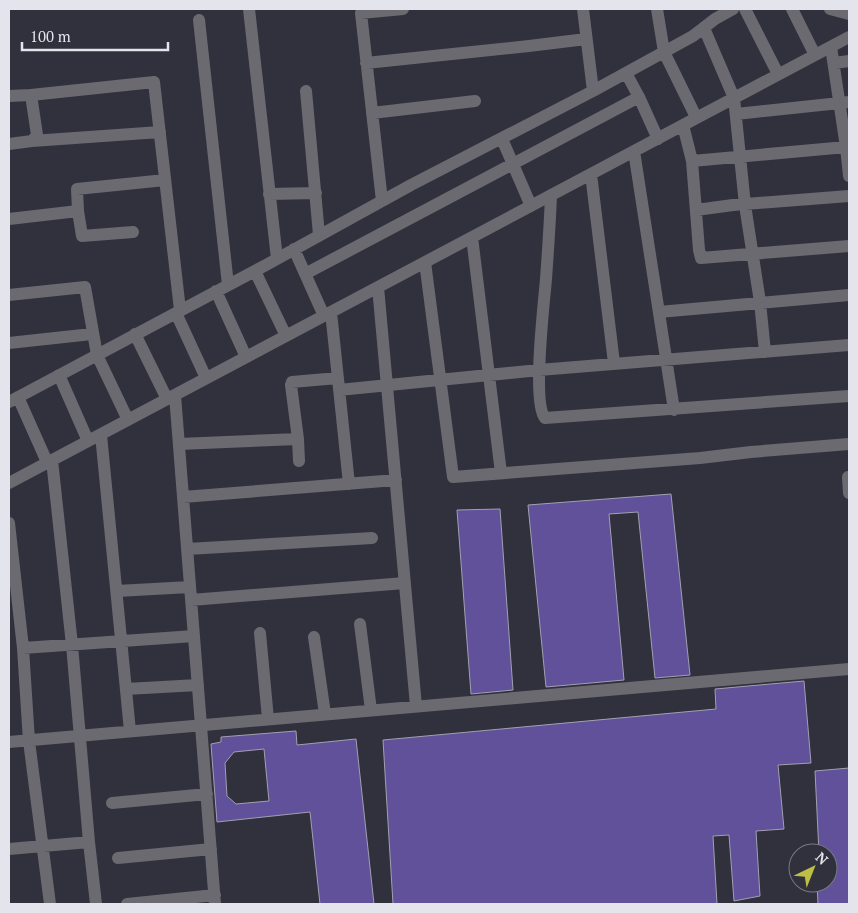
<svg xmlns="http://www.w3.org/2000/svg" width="858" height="913" font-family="'PT Serif',serif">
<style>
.building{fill:#60519a;stroke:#a2a0b1;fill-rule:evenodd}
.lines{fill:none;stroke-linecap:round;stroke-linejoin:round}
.minor{stroke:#6b6a71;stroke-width:12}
</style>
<rect width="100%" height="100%" fill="#31303d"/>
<path class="building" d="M671 494 690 675 655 678 638 512 609 514 624 680 546 687 528 505Z
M500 509 513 690 471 694 457 510Z
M804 681 811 763 778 765 784 829 756 831 760 896 734 901 729 835 713 836 717 904H393L383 740 716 709 715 689Z
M296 731 297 745 356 739 374 904H320L310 812 217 822 211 744 221 742V737ZM264 749 269 801 236 804 227 796 225 763 234 752Z
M849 768V904H818L817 883H828V853H819L815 771Z"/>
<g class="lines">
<path class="minor" d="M249 9 277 259
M583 9 593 91
M657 9 664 52 696 117
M745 9 778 74
M792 9 815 55
M830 9 849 14
M199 20 228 285
M704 28 734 98 745 205 760 302 765 352
M831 47 846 147H849
M366 63 529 46 586 39
M834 63 849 61
M626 73 639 97
M306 91 319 235
M9 96 31 95 154 82 180 310
M372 113 475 101
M736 114 849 102
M683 125 692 161 699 250 701 258 849 246
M502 139 531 206
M32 141 160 132
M9 144 32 141 37 135 31 95
M634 151 674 410
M692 161 846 147 849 176
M591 174 614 363
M269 194 316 193
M551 195C550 223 548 251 546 279 544 303 532 403 545 418L849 396
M382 201 361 13 403 9
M696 210 733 205 849 196
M78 211 82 236 133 232
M9 219 78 211 77 189 165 180
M472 237 501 473
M294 249 324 316
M425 262 453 477 700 458 751 452 849 444
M255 271 286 336
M305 274 639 97 658 139
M378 287 416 706
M216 291 246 357
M9 295 85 287 97 355 128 420
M331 312 349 484
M659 312 849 295
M176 313 206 378
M135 334 167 399
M9 343 92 334
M59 375 88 441
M339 390 539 370 849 345
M175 395 215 904
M18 397 47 462
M9 402 266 265 411 185 593 91 693 36 715 19 733 9
M101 435 130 731
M298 439 299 461
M179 444 298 439 291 385 292 382 338 378
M52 460 72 645 89 842 96 904
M848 477 849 493
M9 483 849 37
M183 497 396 480
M9 523 23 648 29 741 50 904
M187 549 372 538
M117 591 190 587
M191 600 405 583
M360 624 371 710
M260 633 268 719
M314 637 325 714
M23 648 194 636
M126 689 198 685
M9 742 849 669
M112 803 207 794
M9 849 89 842
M118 858 211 849
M127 904 215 895"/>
</g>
<rect width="858" height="913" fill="none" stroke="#e4e4ec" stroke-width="20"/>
<g transform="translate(813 868) rotate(43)"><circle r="24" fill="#31303d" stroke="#797883"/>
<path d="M0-4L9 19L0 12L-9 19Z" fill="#bcbf44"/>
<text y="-8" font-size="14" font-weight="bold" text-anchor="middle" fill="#e4e4ec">N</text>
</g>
<path d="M22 42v8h146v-8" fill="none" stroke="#e4e4ec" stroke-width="2.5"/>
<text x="30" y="42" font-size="15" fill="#e4e4ec" stroke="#31303d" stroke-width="4" paint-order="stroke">100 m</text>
</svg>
